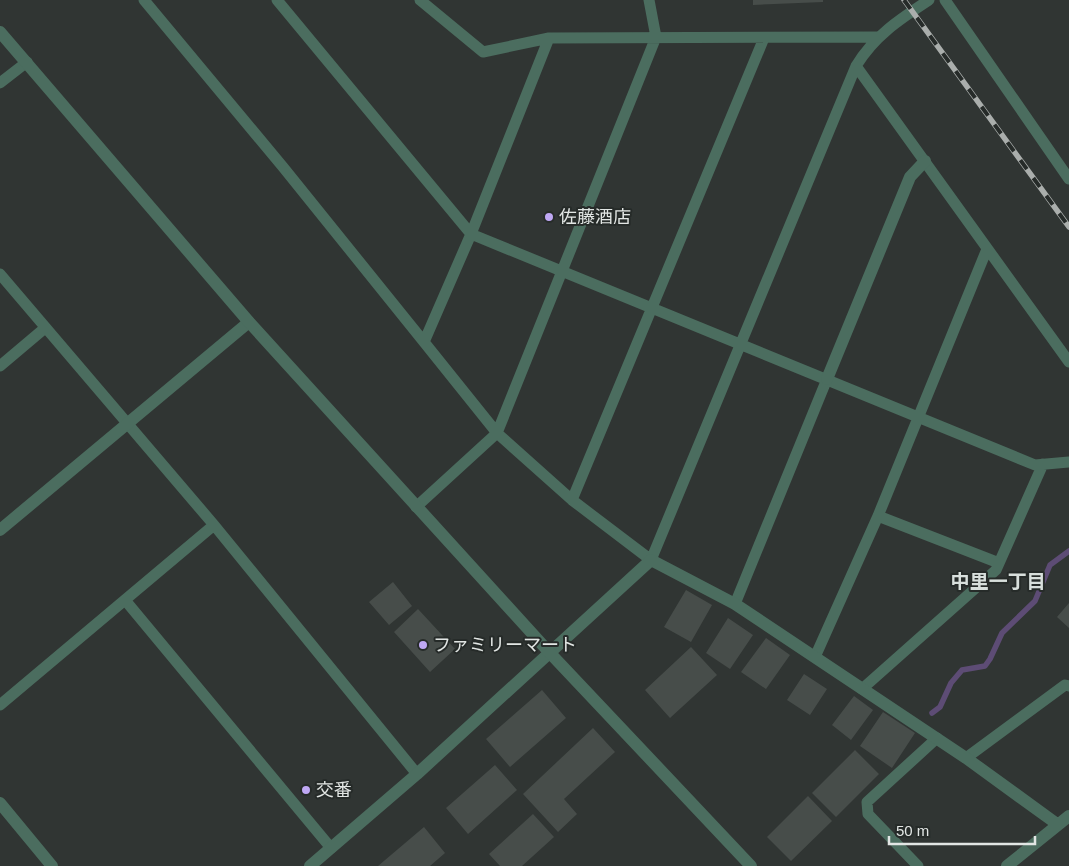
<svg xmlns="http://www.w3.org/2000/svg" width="1069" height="866" font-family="Arial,'Noto Sans JP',sans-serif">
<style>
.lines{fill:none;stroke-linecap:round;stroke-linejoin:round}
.stream{stroke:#5d4c75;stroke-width:5.5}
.building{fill:#474d4a}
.service{stroke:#4b6d5f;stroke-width:11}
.minor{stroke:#4b6d5f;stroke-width:12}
.tertiary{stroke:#4b6d5f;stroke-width:12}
.rail-casing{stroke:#aaaeac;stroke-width:5.5}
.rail{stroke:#262b29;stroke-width:4;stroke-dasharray:11;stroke-linecap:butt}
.poi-dot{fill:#bfa8f4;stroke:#262b29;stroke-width:2}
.labels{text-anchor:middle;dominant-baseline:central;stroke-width:4;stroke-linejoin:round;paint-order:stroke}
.poi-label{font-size:18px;fill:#e2e6e4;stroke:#262b29;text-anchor:start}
.neighbourhood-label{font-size:19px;font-weight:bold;fill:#d8dfdc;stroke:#262b29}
</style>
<rect width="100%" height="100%" fill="#303533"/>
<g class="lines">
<path class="stream" d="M932 713 940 707 951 683 962 670 985 666 990 659 1002 633 1035 601 1050 565 1069 551"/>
</g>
<path class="building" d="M753 0H823V2L753 5Z
M393 582 412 606 389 625 369 602Z
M686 590 712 605 691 642 664 627Z
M1069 603V628L1057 617Z
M418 609 455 649 430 672 394 632Z
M728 618 753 635 730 669 706 653Z
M766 638 790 655 766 689 741 672Z
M691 647 717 675 670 718 645 690Z
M804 674 827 689 810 715 787 700Z
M542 690 566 718 510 767 486 739Z
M854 696 873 710 851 740 832 725Z
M883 712 915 733 892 768 860 746Z
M593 728 615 752 564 799 577 814 558 832 523 794Z
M855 750 879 774 836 817 812 793Z
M495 765 517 790 468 834 446 808Z
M808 796 832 821 791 861 767 837Z
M533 814 554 837 522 866H500L489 854Z
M424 827 445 853 430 866H378Z"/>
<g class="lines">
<path class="service" d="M144 0 283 167 424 342
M277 0 471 234 1035 465 1069 462
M420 0 483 52 549 38 877 37
M945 0 1069 179
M549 38 471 234 424 342 497 433 572 500 651 560 856 66C874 36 900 19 929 0
M856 66 1069 362
M0 83 27 62
M0 274 214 525 417 774
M0 366 45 328
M572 500 764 38
M416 507 497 433 656 37 649 0
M878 516 999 563
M125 600 331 848
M735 604 827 379
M815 657 878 516 987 249
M862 689 996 570 1043 464
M0 705 214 525
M966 758 1065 685 1069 686
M918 866 868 814 867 802 937 738"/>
<path class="minor" d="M827 379 910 177 925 161
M0 530 249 322
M0 803 52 866
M310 866 417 774 651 560 735 604 966 758 1057 824
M1007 866 1069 816"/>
<path class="tertiary" d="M0 32 249 322 549 652 751 866"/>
<defs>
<path id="rail" d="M904 0 1069 227"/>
</defs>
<use href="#rail" class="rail-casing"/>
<use href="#rail" class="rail"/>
</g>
<g class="poi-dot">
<circle cx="549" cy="217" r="5"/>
<circle cx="423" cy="645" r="5"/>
<circle cx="306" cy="790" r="5"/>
</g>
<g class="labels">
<g class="poi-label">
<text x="559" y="217">佐藤酒店</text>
<text x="433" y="645">ファミリーマート</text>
<text x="316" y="790">交番</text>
</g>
<g class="neighbourhood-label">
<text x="998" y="581">中里一丁目</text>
</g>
</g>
<path d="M889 836v8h146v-8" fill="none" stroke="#e2e6e4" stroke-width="2.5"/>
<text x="896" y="836" font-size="15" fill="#e2e6e4" stroke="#262b29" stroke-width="4" paint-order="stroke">50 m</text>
</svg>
